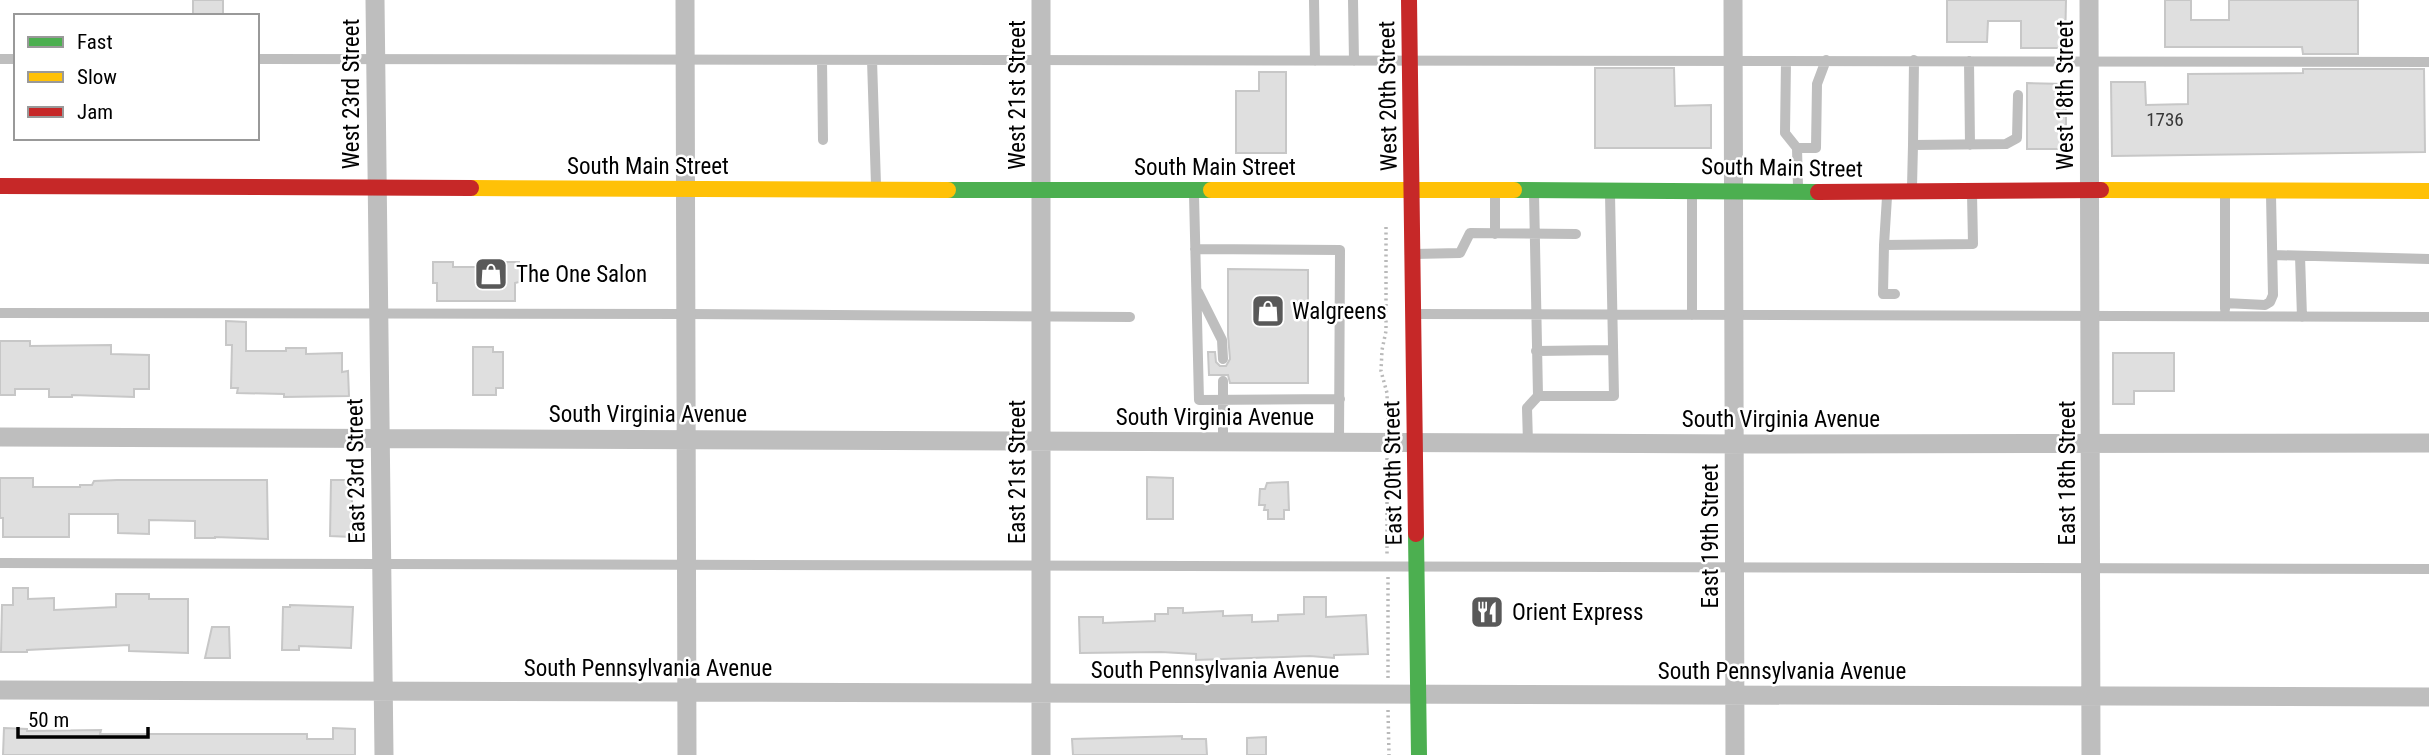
<svg xmlns="http://www.w3.org/2000/svg" width="2429" height="755" font-family="'Roboto Condensed',sans-serif">
<style>
.building{fill:#dfdfdf;stroke:#c7c7c7;stroke-width:2}
.lines{fill:none;stroke-linecap:round;stroke-linejoin:round}
.path{stroke:#b9b9b9;stroke-width:3.5;stroke-dasharray:2 3.5;stroke-linecap:butt}
.lane{stroke:#bebebe;stroke-width:10}
.street{stroke:#bebebe;stroke-width:19}
.fast{stroke:#4caf50;stroke-width:16}
.slow{stroke:#ffc107;stroke-width:16}
.jam{stroke:#c62828;stroke-width:16}
.labels{text-anchor:middle;dominant-baseline:central;stroke-width:5;stroke-linejoin:round;paint-order:stroke}
.number-label{font-size:19px;fill:#383838}
.street-label{font-size:23px;fill:#000;stroke:#fff}
.poi-label{font-size:23px;fill:#000;stroke:#fff;text-anchor:start}
</style>
<rect width="100%" height="100%" fill="#fff"/>
<path class="building" d="M193 0H223V14L193 16Z
M1947 0H2066L2065 48H2021V21H1988L1987 42H1947Z
M2165 0H2191V20H2229V0H2358V54H2303L2302 47H2165Z
M1595 68H1674L1675 106 1711 105V148H1595Z
M2303 69H2424L2425 152 2112 156 2111 82H2145L2146 105 2188 104V74L2303 73Z
M1259 72H1286V153H1236V91H1259Z
M2027 83 2066 84V149H2027Z
M433 262H453V267H499L500 262H519V282L515 283V301H437V283H433Z
M1228 269 1308 270V383H1230L1228 375H1209L1208 352H1215L1216 362 1220 366H1226L1230 359 1228 335Z
M226 321 246 322V351H286V348H306V354L342 353V372L348 371 349 396 284 397V394L237 393 238 388H231L232 345H226Z
M0 341H30V346L111 345V354L149 355V389H134V397L72 395V397H49V389H15V395H0Z
M473 347H493V352H503V388H496V395H473Z
M2113 353H2174V391H2134V404H2113Z
M1147 477 1173 478V519H1147Z
M0 478H33V487H80V485H92L94 481 117 480H267L268 539 215 537V538H195V521L149 520V534L118 533V514H69V537H3V518H0Z
M331 480H352V537L330 536Z
M1288 482 1289 510H1284V519H1268V510H1264L1265 505H1259L1260 489H1265L1267 483Z
M13 588H28V599L54 598V610L116 607V594H149V599H188V653L129 651V645L27 650V652H1L2 605H13Z
M1304 597H1326V617L1366 615 1368 654 1334 655V658L1310 656 1196 660V654L1161 652 1080 653 1079 617H1103V623L1155 621V614H1168V608H1183V613L1223 611V616L1252 615V622L1278 621V615L1304 614Z
M290 605 353 607 351 648 299 646V650H282L283 607H290Z
M212 627H229L230 658H205Z
M4 728 27 729V731L101 730 100 734H307V739H333V728L355 729V755H3Z
M1182 736V739H1206L1207 755H1073L1072 739Z
M1266 737V755H1247V738Z"/>
<g class="lines">
<path class="path" d="M1386 227V331L1382 350 1381 371 1387 393 1388 426
M1387 458V555
M1388 577V678
M1388 710 1389 755"/>
<path class="lane" d="M1314 0 1315 61
M1353 0 1354 61
M0 59H16
M257 59 2429 62
M822 60 823 140
M872 60 876 185
M1914 60 1913 145 2006 144 2017 138 2018 95
M1786 61 1785 133 1797 148 1798 187
M1969 61 1970 145
M1797 148H1816L1817 84 1826 60
M1912 187 1913 145
M1534 193 1538 396
M1692 194V315
M1194 195 1199 400 1340 399
M2225 195V309
M1887 197 1884 245 1973 244 1972 193
M1495 234V196
M1884 245 1883 294H1895
M1195 249 1340 250 1339 442
M1414 254 1460 253 1470 233 1576 234
M2273 255 2429 259
M2300 256 2302 317
M1198 292 1222 340 1223 359
M2225 303 2265 305 2270 302 2273 295 2271 195
M0 313 687 314 1130 317
M1415 314 2429 317
M1536 351 1613 350
M1223 381V441
M1528 443 1527 408 1538 396H1614L1610 194
M0 563 2429 569"/>
<path class="street" d="M375 0 384 755
M685 0 687 755
M1733 0 1735 755
M2089 0 2091 755
M0 437 1752 444 2429 443
M0 690 2429 697
M1041 755V0"/>
<path class="fast" d="M948 190H1211
M1514 190 1818 192
M1416 534 1419 755"/>
<path class="slow" d="M471 188 948 190
M1211 190H1514
M2101 190 2429 191"/>
<path class="jam" d="M1409 0 1416 534
M0 186 471 188
M1818 192 2101 190"/>
</g>
<defs>
<symbol id="shop-square" viewBox="-11 -11 22 22"><rect x="-9" y="-9" width="18" height="18" rx="4" fill="#595959" stroke="#fff"/><path d="M-5-2.5h2.3a2.7 3.5 0 0 1 5.4 0H5L5.5 6h-11ZM-1.5-2.5h3a1.5 2.3 0 0 0-3 0Z" fill="#fff"/></symbol>
<symbol id="restaurant-square" viewBox="-11 -11 22 22"><rect x="-9" y="-9" width="18" height="18" rx="4" fill="#595959" stroke="#fff"/><path d="M-5-6h1v4h1v-4h1v4h1v-4h1v5L-1.5 .5V6h-2V.5L-5-1ZM5-6V6H3V1.5H1.5Q1.5-4 5-6Z" fill="#fff"/></symbol>
</defs>
<g fill-rule="evenodd">
<use href="#shop-square" x="472" y="255" width="38" height="38"/>
<use href="#shop-square" x="1249" y="292" width="38" height="38"/>
<use href="#restaurant-square" x="1468" y="593" width="38" height="38"/>
</g>
<g class="labels">
<g class="number-label">
<text x="2165" y="119">1736</text>
</g>
<g class="street-label">
<text transform="translate(351 94) rotate(-90)">West 23rd Street</text>
<text transform="translate(1017 95) rotate(-90)">West 21st Street</text>
<text transform="translate(2065 95) rotate(-90)">West 18th Street</text>
<text transform="translate(1388 96) rotate(-91)">West 20th Street</text>
<text x="648" y="166">South Main Street</text>
<text x="1215" y="167">South Main Street</text>
<text transform="translate(1782 168) rotate(1)">South Main Street</text>
<text x="648" y="414">South Virginia Avenue</text>
<text x="1215" y="417">South Virginia Avenue</text>
<text x="1781" y="419">South Virginia Avenue</text>
<text transform="translate(356 471) rotate(-91)">East 23rd Street</text>
<text transform="translate(1017 472) rotate(-90)">East 21st Street</text>
<text transform="translate(1393 473) rotate(-91)">East 20th Street</text>
<text transform="translate(2067 473) rotate(-90)">East 18th Street</text>
<text transform="translate(1710 536) rotate(-90)">East 19th Street</text>
<text x="648" y="668">South Pennsylvania Avenue</text>
<text x="1215" y="670">South Pennsylvania Avenue</text>
<text x="1782" y="671">South Pennsylvania Avenue</text>
</g>
<g class="poi-label">
<text x="516" y="274">The One Salon</text>
<text x="1292" y="311">Walgreens</text>
<text x="1512" y="612">Orient Express</text>
</g>
</g>
<rect x="14" y="14" width="245" height="126" fill="#ffffff" stroke="#999999" stroke-width="2"/>
<rect x="28" y="37" width="35" height="10" fill="#4caf50" stroke="#999999" stroke-width="2"/>
<text x="77" y="49" font-size="21" fill="#000000">Fast</text>
<rect x="28" y="72" width="35" height="10" fill="#ffc107" stroke="#999999" stroke-width="2"/>
<text x="77" y="84" font-size="21" fill="#000000">Slow</text>
<rect x="28" y="107" width="35" height="10" fill="#c62828" stroke="#999999" stroke-width="2"/>
<text x="77" y="119" font-size="21" fill="#000000">Jam</text>
<path d="M18 727v10h130v-10" fill="none" stroke="#000000" stroke-width="3.5"/>
<text x="28" y="727" font-size="21" fill="#000000" stroke="#ffffff" stroke-width="5" paint-order="stroke">50 m</text>
</svg>
